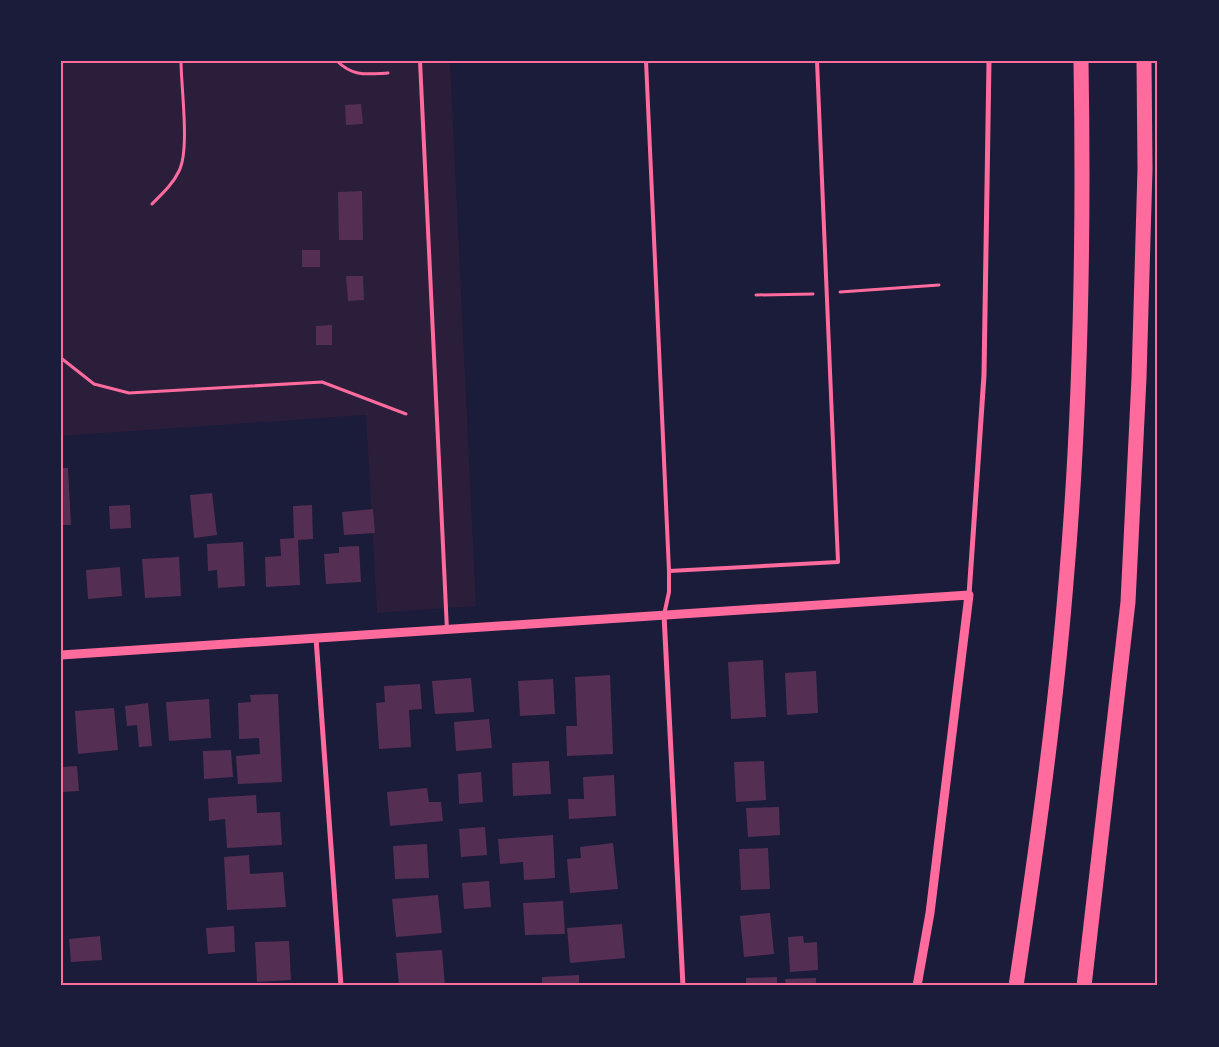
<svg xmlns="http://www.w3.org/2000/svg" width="1219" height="1047" font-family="Signika,sans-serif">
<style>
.green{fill:#2a1e3b}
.building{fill:#542f53}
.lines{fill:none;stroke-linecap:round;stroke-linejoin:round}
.path{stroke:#ff6b9d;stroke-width:3}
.service{stroke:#ff6b9d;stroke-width:4}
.minor{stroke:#ff6b9d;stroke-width:5}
.tertiary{stroke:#ff6b9d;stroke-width:9}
.motorway{stroke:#ff6b9d;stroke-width:15}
.neatline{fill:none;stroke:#ff6b9d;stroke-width:2}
</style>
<rect width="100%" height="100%" fill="#1b1b3a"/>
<path class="green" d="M61 61H450L476 606 377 613 366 415 61 436Z"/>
<path class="building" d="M361 104 363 124 346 125 345 105Z
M362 191 363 240H339L338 192Z
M302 250H320V267H302Z
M346 276H363L364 300 348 301Z
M332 325V345H316V326Z
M61 468H68L71 525H61Z
M212 493 217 535 194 538 190 495Z
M130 505 131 528 110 529 109 506Z
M312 505 313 539 298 540 300 585 266 587 265 557 281 556 280 539 294 538 293 506Z
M373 509 375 533 344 535 342 512Z
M243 542 245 586 218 588 217 570 208 571 207 544Z
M359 546 361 582 326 584 324 554 339 553V547Z
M179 557 181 596 145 598 142 559Z
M120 567 122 596 88 599 86 570Z
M763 660 766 717 731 719 728 662Z
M816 671 818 713 787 715 785 673Z
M610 675 613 754 567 756 566 726H577L575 677Z
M471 678 474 712 435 714 432 681Z
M553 679 555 714 520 716 518 681Z
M420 684 422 709 409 710 411 747 379 749 376 703 385 702 384 686Z
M278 694 282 782 238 784 236 756 260 754 259 738 239 739 238 703 251 702 250 695Z
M209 699 211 738 169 741 166 702Z
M148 703 152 746 139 747 137 725 127 726 125 706Z
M114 708 118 750 78 754 75 711Z
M489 719 492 748 456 751 454 722Z
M231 750 233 777 204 779 203 751Z
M549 761 551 794 513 796 512 763Z
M764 761 766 800 736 802 734 762Z
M77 766 79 791 61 792V767Z
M481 772 483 802 459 804 458 774Z
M614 775 616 816 569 819 568 799H584L583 777Z
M427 788 429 802H441L443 821 390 826 387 792Z
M256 795 257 813 280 812 282 845 227 848 225 819 209 821 208 798Z
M779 807 780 835 748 837 746 808Z
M485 827 487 855 461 857 459 829Z
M553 835 555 878 524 880 523 862 500 864 498 839Z
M613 843 618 889 570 893 567 859 581 858 580 847Z
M427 844 429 878 395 879 393 846Z
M768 848 770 889 741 890 739 849Z
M249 855 250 874 283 872 286 907 227 910 224 857Z
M489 881 491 907 464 909 462 883Z
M438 895 442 933 396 937 392 899Z
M563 901 565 934 525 935 523 903Z
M770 913 774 954 744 957 740 916Z
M622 924 625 958 570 963 567 928Z
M234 926 235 952 208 954 206 928Z
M100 936 102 960 71 962 69 939Z
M803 936 804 943 817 942 818 970 790 972 788 937Z
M289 941 291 980 257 982 255 942Z
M442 950 445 986H399L396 953Z
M579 975V986H542V977Z
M777 977V986H746V978Z
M816 978V986H786L785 979Z"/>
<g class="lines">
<path class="path" d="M337 61C353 77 367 74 388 73
M152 204C162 194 173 184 179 171 190 150 181 87 181 61
M840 292 939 285
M756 295 813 294
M61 358 94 384 129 393 322 382 406 414"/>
<path class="service" d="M420 61 447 630
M646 61 669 571V592L664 615
M669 571 838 562 817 61"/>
<path class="minor" d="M969 595 984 375 989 61
M664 615 683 986
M316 638 341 986"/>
<path class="tertiary" d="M61 655 969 595 930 913 917 986"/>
<path class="motorway" d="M1016 986C1036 852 1055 718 1066 583 1081 409 1084 236 1081 61
M1084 986 1128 602 1139 378 1145 169 1144 61"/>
</g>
<rect width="1219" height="1047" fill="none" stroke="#1b1b3a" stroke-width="125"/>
<rect x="62" y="62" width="1094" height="922" class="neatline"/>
</svg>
